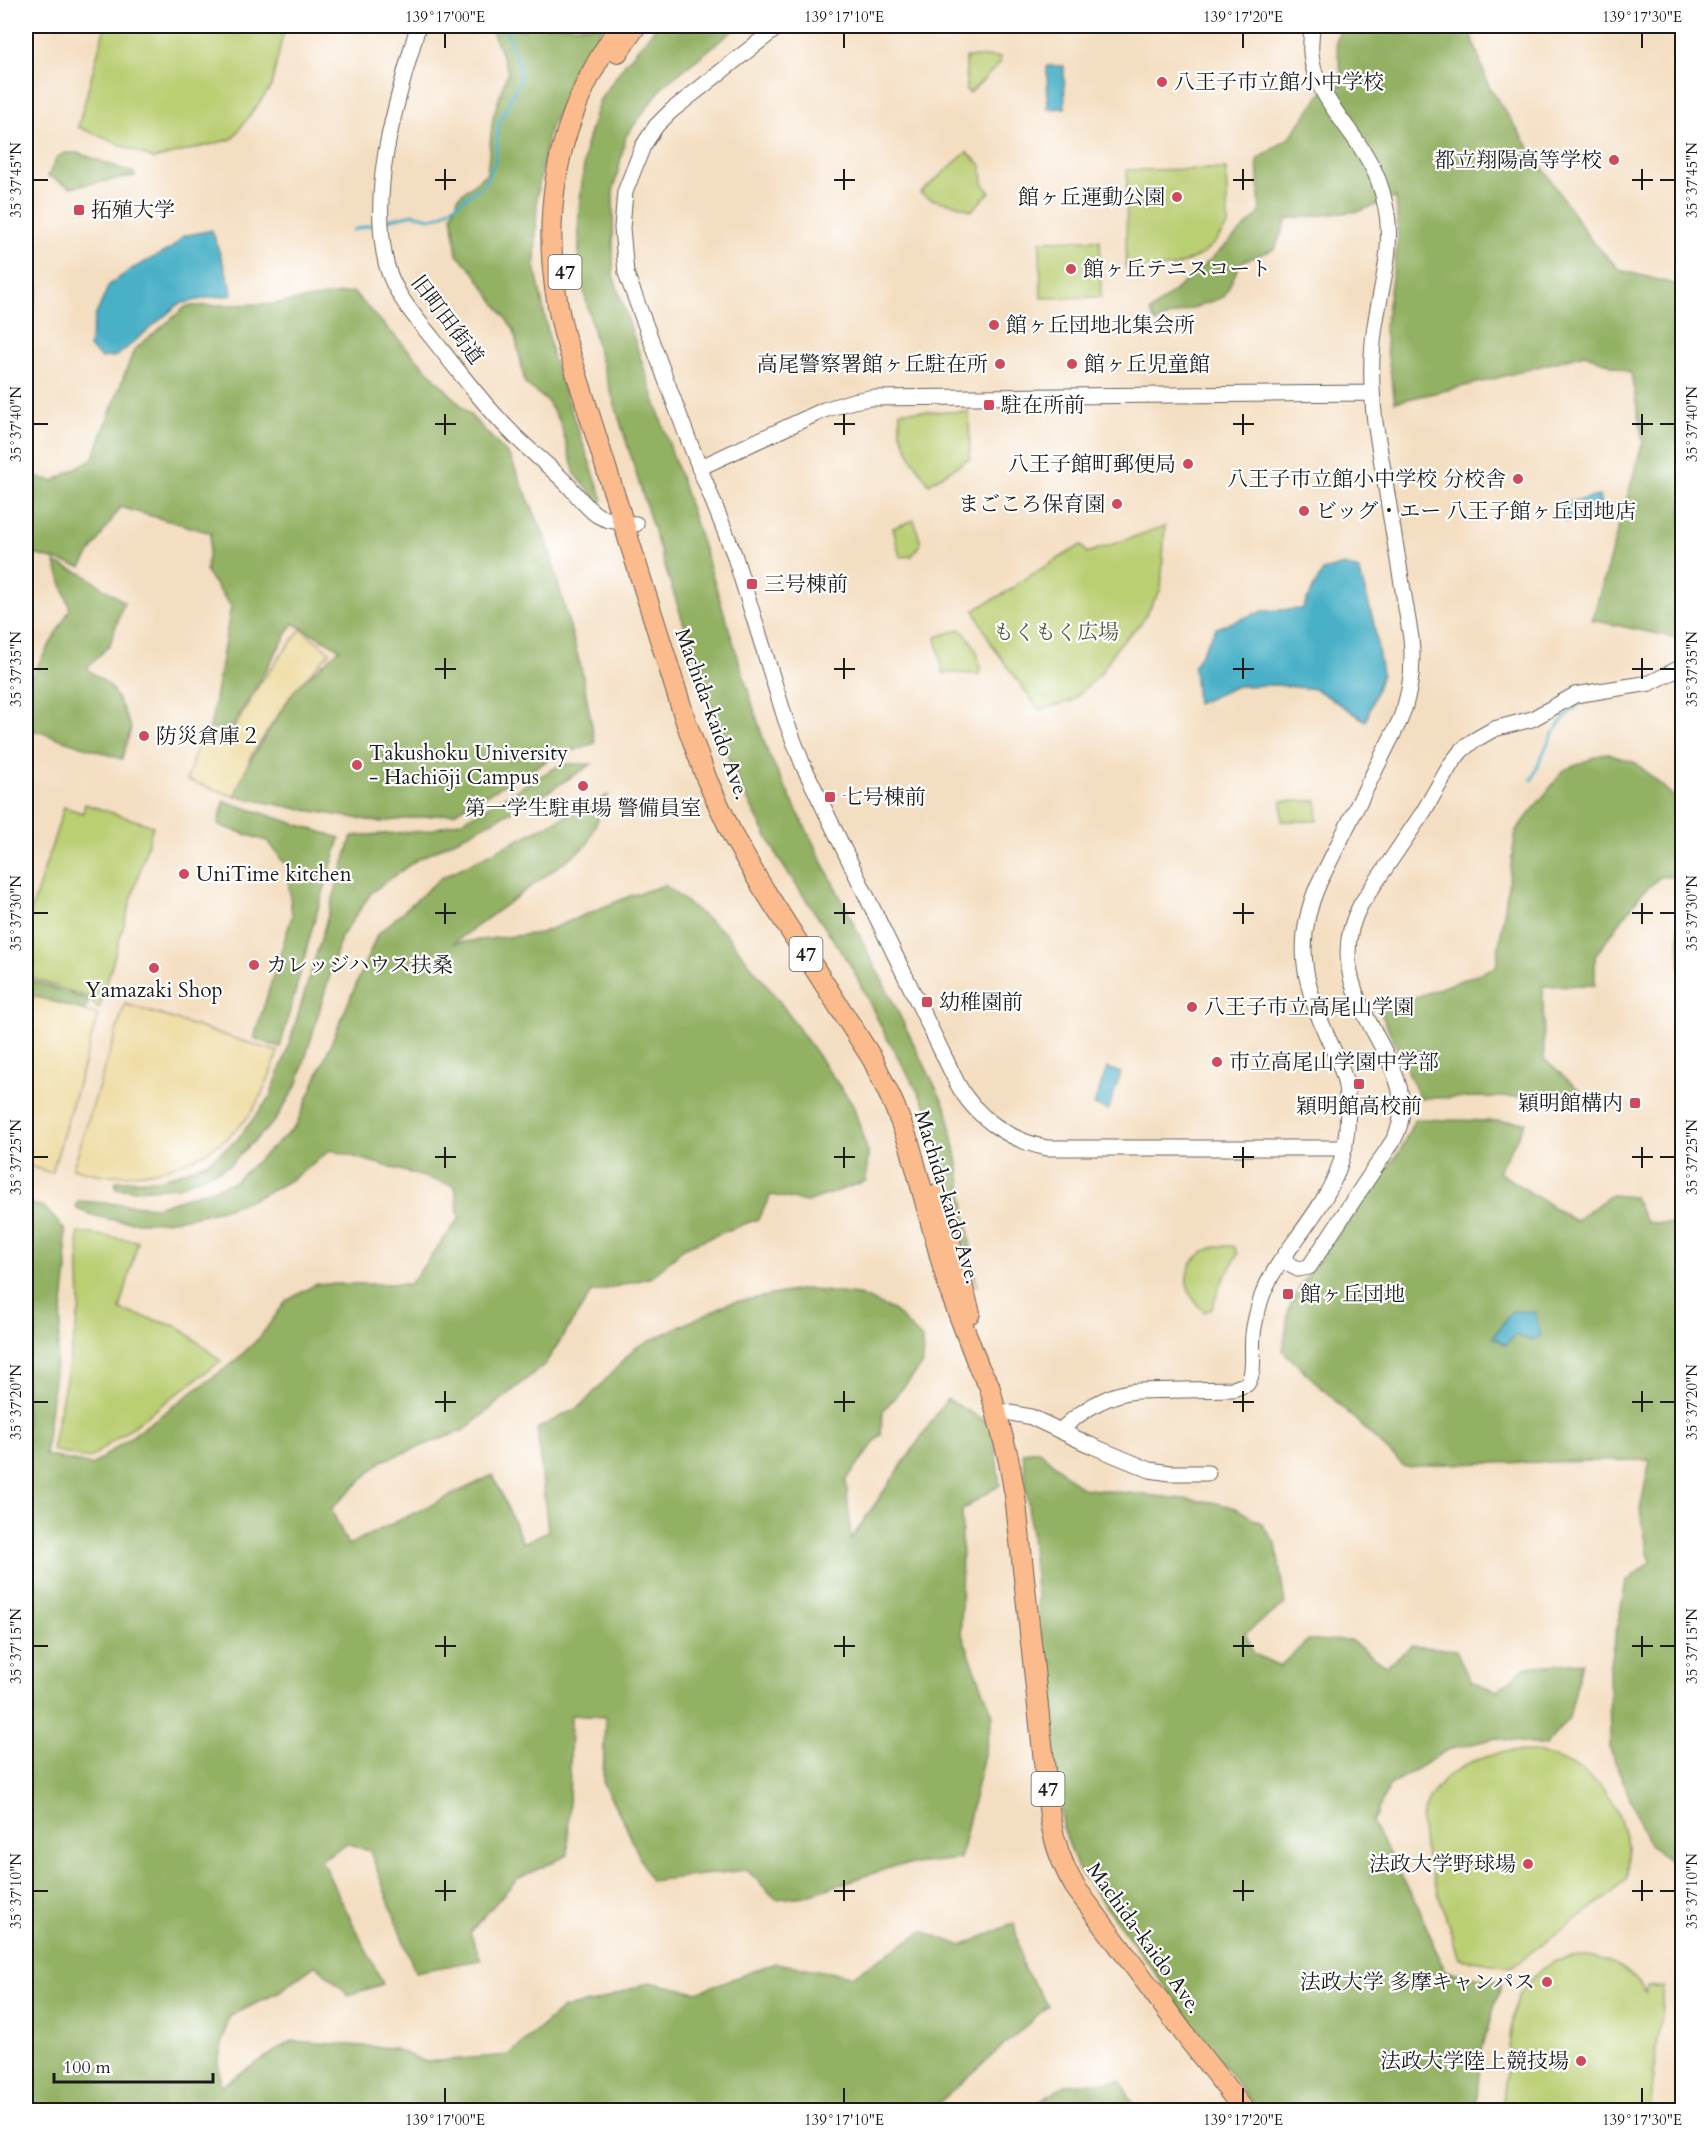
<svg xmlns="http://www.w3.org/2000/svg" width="1708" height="2136" font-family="Cardo,'Noto Serif JP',serif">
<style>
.green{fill:#bace72;stroke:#6b7547;stroke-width:1.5}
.forest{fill:#93b164;stroke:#586640;stroke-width:1.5}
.sand{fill:#eeda9e;stroke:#857b5d;stroke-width:1.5}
.water{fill:#48b0c7;stroke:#326672;stroke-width:1.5}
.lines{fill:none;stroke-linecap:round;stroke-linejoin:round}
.stream{stroke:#48b0c7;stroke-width:3}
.tertiary-casing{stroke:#686056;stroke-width:17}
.primary-casing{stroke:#686056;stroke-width:22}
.tertiary{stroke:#fff;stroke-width:15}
.primary{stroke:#fbbb8d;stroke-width:20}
.ticks{fill:none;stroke:#1c1c1c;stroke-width:2}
.poi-dot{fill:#d1495b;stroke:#fff;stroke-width:2}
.labels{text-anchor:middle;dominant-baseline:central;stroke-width:4.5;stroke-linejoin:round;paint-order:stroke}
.shield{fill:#fff;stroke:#606060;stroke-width:1.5}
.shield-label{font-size:20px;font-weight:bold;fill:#1c1c1c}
.poi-label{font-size:21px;fill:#1c1c1c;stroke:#fff;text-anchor:start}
.street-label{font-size:21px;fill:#1c1c1c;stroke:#fff}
.park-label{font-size:21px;fill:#535a3a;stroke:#fff}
.neatline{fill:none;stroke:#1c1c1c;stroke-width:2}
.ticks-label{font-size:15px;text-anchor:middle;fill:#1c1c1c}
</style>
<rect width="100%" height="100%" fill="#fff"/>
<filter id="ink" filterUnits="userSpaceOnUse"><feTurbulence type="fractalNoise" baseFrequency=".0167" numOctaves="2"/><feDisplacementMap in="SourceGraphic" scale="12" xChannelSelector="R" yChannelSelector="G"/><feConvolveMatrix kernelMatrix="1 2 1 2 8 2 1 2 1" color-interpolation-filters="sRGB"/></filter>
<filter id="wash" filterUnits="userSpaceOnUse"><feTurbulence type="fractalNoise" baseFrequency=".008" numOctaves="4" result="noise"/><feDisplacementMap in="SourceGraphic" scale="24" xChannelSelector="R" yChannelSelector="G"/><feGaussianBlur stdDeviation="1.35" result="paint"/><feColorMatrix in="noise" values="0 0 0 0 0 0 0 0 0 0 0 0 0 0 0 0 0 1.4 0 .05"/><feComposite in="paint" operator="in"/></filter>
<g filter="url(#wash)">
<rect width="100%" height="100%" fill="#f4dec1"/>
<path class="green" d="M105 26H285L271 87 232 139 154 159 78 127Z
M966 57H1000V63L970 93 966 90Z
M967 152 982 166 983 183 990 192 971 211C955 200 937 205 920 193Z
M1226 169 1228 225 1216 241 1203 254 1174 267 1126 268 1127 170Z
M1100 240 1101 297 1041 298 1040 241Z
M900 411 969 412 970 458 929 484 912 459 900 431Z
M914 520 921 543 912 556 900 557 893 528Z
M1165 526 1161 589 1141 623 1117 647 1100 674 1072 701 1039 710 992 645 974 610 1012 589 1018 583 1081 545 1087 553Z
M960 629C975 642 980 655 980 674L943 673 936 637Z
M1282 801H1317V821H1282Z
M85 804 153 826 99 1009 87 997 26 976V927L64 807 83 813Z
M1682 914V1020L1678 915Z
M78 1232 138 1241 120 1310 179 1327 221 1361 89 1459 52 1450 80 1307Z
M1216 1246H1234L1238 1254 1219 1287 1212 1309 1205 1312C1187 1297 1178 1273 1199 1255 1203 1251 1211 1249 1216 1246Z
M1535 1751 1573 1765 1600 1785 1617 1810 1628 1846 1627 1879 1614 1892 1511 1967 1459 1959 1424 1848 1421 1819 1430 1797 1447 1776 1468 1763 1501 1752Z
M1589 1956C1615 1961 1631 1971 1646 1992L1647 1986 1664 1988 1650 2110H1502L1513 2012 1519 1995 1539 1971 1553 1962 1571 1957Z"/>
<path class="forest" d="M490 26H511L523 31 526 26H603L549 130 537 196 535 266 553 359 603 500 598 501 575 474 560 422 547 401 525 383 514 330 473 271 457 255 452 214 459 196 487 173 493 117 508 71Z
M657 26H739L663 86 626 136 613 192V275L705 552 767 751 947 1110 957 1158 977 1287 927 1108 886 1036 851 966 780 861 733 772 667 573 597 347 579 270V211L586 146 599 101 625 64Z
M1341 26H1468L1489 87 1590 239 1620 270 1682 286V639L1592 620 1643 442 1631 373 1585 354 1482 382 1395 402 1384 331 1398 239 1396 197 1360 211 1287 219 1275 249 1241 262 1224 297 1165 318 1156 323 1150 312 1211 259 1260 213 1257 160 1290 137 1323 91 1343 84 1336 42Z
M65 153H78L134 173 135 176 71 187 48 176 57 157Z
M26 282 38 286 26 344Z
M353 292 510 457 547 542 582 672 595 743 554 757 454 813 380 822 299 809 234 796 249 762 296 688 340 649 293 623 232 728 210 729 231 606 206 572 211 533 120 507 81 567 26 552V475L54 481 93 458 134 350 187 306 272 304Z
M55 563 83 574 124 602 110 644 87 669 110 686 122 707 131 728 122 759 26 728V686L70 609Z
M1605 753 1636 763 1679 801H1682V875L1660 877 1641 894 1595 956V985L1543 986 1544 1059 1580 1091 1578 1096 1420 1098 1380 1011 1496 967 1516 831 1564 770Z
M562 764H592L541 796 415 861 371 893 341 937 298 1083 275 1121 228 1166 178 1187 134 1190 115 1188 116 1181 160 1180 206 1163 237 1140 270 1097 288 1048 352 836 427 831 462 821Z
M608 795 587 845 454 943 541 933 630 896 665 885 726 934 779 1001 853 1105 868 1153 866 1181 807 1202 771 1195 758 1219 685 1247 652 1277 591 1293 545 1364 464 1430 382 1461 331 1509 348 1545 493 1475 523 1543 548 1531 537 1429 581 1406 635 1348 729 1303 804 1289 859 1295 893 1310 922 1339 923 1364 883 1411 881 1434 846 1480 851 1539 947 1399 992 1425 1000 1485 962 1510 961 1632 993 1715 960 1859 895 1866 805 1896 776 1899 747 1870 650 1881 624 1822 603 1784 605 1717 571 1715 568 1855 517 1879 470 1932 481 1960 415 1972 370 1851 347 1843 321 1860 383 1984 349 1995 316 1965 280 1991 229 2017 218 2061 221 2086 291 2041 392 2048 426 2062 509 2055 563 2008 595 2002 649 1982 697 1992 775 1963 852 1976 923 1931 962 1946 1014 1923 1023 1967 1048 2006 931 2110H26V1203L44 1207 65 1230 67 1270 45 1455 92 1465 234 1362 260 1337 286 1301 316 1284H410L459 1219 455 1186 331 1150C315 1161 299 1176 282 1185 225 1215 139 1237 77 1209L76 1204 80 1201 156 1207 234 1182 296 1126 377 935 441 878Z
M224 801 340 838 313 925 280 1048 254 1038 292 916 287 867 269 842 218 825Z
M26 979 89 1000 85 1010 26 994Z
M1415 1119 1526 1122 1498 1172 1575 1221 1611 1195 1634 1197 1646 1222 1682 1225V1867L1649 1845 1610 1749 1609 1667 1626 1582 1650 1562 1640 1510 1650 1460 1447 1464 1405 1467 1283 1351 1289 1308 1303 1282 1400 1151Z
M1038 1450 1081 1488 1212 1502 1236 1508 1261 1523 1276 1544 1285 1604 1245 1633 1254 1654 1280 1666 1307 1641 1350 1640 1386 1666 1412 1646 1456 1650 1470 1681 1497 1691 1526 1667 1582 1662 1569 1718 1545 1746 1496 1738 1447 1750 1390 1785 1372 1823 1418 1906 1445 1971 1502 1982 1481 2050 1476 2110H1257L1078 1869 1063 1828 1036 1587 1023 1452Z
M1121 2081 1136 2110H1028L1067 2084Z"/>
<path class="sand" d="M301 629 330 652 293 692 252 754 234 796 187 780 201 734 204 729H234L261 682Z
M26 994 98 1015 52 1173 26 1165Z
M125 1004 278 1052C270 1074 262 1100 246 1119 211 1160 158 1177 105 1175 94 1174 83 1171 73 1168Z"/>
<path class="water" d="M1047 66H1064L1065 108 1048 109Z
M212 230 231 287 232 295 207 298 179 304 117 356 101 358 89 347 95 317 109 285 132 269 172 248 183 236Z
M1599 496 1603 514 1564 522 1560 504Z
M1344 565 1359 570 1373 619 1382 674 1366 721 1316 689 1276 685 1237 686 1197 704 1194 666 1216 628 1263 611 1302 609 1323 571Z
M1107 1068 1121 1073 1108 1110 1094 1105Z
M1512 1311 1535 1312 1541 1337 1530 1340 1515 1335 1506 1345 1493 1337Z"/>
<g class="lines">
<path class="stream" d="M387 220 413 214 430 218 440 216 486 183 495 161 499 123 522 75 505 26
M353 230 375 224
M1653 690 1682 676
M1532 780C1544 750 1556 716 1587 700"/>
</g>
</g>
<g filter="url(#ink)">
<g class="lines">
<defs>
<path id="tertiary" d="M418 26C398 99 371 176 384 253 389 288 412 313 433 339 459 372 485 406 515 436 530 451 547 464 562 479 574 490 584 506 597 515 608 522 623 522 636 524
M779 26 671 111 656 126 643 146 625 192 622 228 626 273 687 436 734 554 786 721 803 765 957 1083C975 1117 1009 1140 1047 1148H1345
M699 468 824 410 853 401 870 398 1372 393
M1281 1260 1298 1269 1309 1267 1393 1141C1436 1065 1308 1001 1361 904L1424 811 1451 764 1461 751 1473 741 1494 729 1532 719 1575 695 1650 683 1682 667
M996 1410 1031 1417 1090 1445 1150 1470 1170 1473H1208
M1061 1430C1082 1410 1106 1394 1136 1391L1233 1389 1247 1384C1256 1371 1251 1350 1253 1335 1254 1322 1258 1309 1262 1296 1270 1275 1282 1259 1295 1241 1331 1192 1352 1160 1347 1096 1346 1074 1336 1056 1327 1036 1303 983 1294 939 1319 883L1400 720C1411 693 1414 667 1411 638L1375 422C1371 390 1370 358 1375 326 1381 285 1395 246 1385 204 1382 189 1377 174 1369 161 1351 127 1313 93 1311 53 1310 44 1312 34 1312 26"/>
<path id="primary" d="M620 26C554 120 536 222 564 334L686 722 707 780 734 838 758 880 873 1060 894 1105 910 1146 949 1289 980 1370 989 1385 1008 1457 1015 1495 1050 1817C1054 1843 1062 1865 1075 1887L1189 2040 1244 2110
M618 52 636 26
M937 1194 970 1313"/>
</defs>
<use href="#tertiary" class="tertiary-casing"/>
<use href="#primary" class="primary-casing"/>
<use href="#tertiary" class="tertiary"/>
<use href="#primary" class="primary"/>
</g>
</g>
<path class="ticks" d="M445 33V48M844 33V48M1243 33V48M1642 33V48M445 169V190M844 169V190M1243 169V190M1642 169V190M33 180H48M435 180H456M834 180H855M1233 180H1254M1632 180H1653M1660 180H1675M445 414V435M844 414V435M1243 414V435M1642 414V435M33 424H48M435 424H456M834 424H855M1233 424H1254M1632 424H1653M1660 424H1675M445 658V679M844 658V679M1243 658V679M1642 658V679M33 669H48M435 669H456M834 669H855M1233 669H1254M1632 669H1653M1660 669H1675M445 903V924M844 903V924M1243 903V924M1642 903V924M33 913H48M435 913H456M834 913H855M1233 913H1254M1632 913H1653M1660 913H1675M445 1147V1168M844 1147V1168M1243 1147V1168M1642 1147V1168M33 1157H48M435 1157H456M834 1157H855M1233 1157H1254M1632 1157H1653M1660 1157H1675M445 1391V1412M844 1391V1412M1243 1391V1412M1642 1391V1412M33 1402H48M435 1402H456M834 1402H855M1233 1402H1254M1632 1402H1653M1660 1402H1675M445 1636V1657M844 1636V1657M1243 1636V1657M1642 1636V1657M33 1646H48M435 1646H456M834 1646H855M1233 1646H1254M1632 1646H1653M1660 1646H1675M445 1880V1901M844 1880V1901M1243 1880V1901M1642 1880V1901M33 1891H48M435 1891H456M834 1891H855M1233 1891H1254M1632 1891H1653M1660 1891H1675M445 2088V2103M844 2088V2103M1243 2088V2103M1642 2088V2103"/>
<g class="poi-dot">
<circle cx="1162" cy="82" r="6"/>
<circle cx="1614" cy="160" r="6"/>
<circle cx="1177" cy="197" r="6"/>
<rect x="73" y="204" width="12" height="12" rx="3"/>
<circle cx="1071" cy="269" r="6"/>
<circle cx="994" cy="325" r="6"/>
<circle cx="1000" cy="364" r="6"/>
<circle cx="1072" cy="364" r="6"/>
<rect x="983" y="399" width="12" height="12" rx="3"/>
<circle cx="1188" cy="464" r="6"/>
<circle cx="1518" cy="479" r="6"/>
<circle cx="1117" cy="504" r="6"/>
<circle cx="1304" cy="511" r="6"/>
<rect x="746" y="578" width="12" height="12" rx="3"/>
<circle cx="144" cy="736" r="6"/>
<circle cx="357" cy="765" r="6"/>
<circle cx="583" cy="786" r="6"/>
<rect x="824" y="791" width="12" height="12" rx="3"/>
<circle cx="184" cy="874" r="6"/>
<circle cx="254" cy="965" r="6"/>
<circle cx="154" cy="968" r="6"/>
<rect x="921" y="996" width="12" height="12" rx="3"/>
<circle cx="1192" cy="1007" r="6"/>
<circle cx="1217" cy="1062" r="6"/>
<rect x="1353" y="1078" width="12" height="12" rx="3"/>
<rect x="1629" y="1097" width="12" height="12" rx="3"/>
<rect x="1282" y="1288" width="12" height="12" rx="3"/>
<circle cx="1528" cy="1864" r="6"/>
<circle cx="1547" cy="1982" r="6"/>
<circle cx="1581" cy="2061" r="6"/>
</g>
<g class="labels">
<g class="shield">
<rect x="548.5" y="255" width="33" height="34" rx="4.5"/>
<rect x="789.5" y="937" width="33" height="34" rx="4.5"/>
<rect x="1031.5" y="1772" width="33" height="34" rx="4.5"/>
</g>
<g class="shield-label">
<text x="565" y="272">47</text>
<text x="806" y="954">47</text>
<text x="1048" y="1789">47</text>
</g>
<g class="poi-label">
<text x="1174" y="82">八王子市立館小中学校</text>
<text x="1602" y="160" text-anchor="end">都立翔陽高等学校</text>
<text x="1165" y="197" text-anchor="end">館ヶ丘運動公園</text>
<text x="91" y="210">拓殖大学</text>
<text x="1083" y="269">館ヶ丘テニスコート</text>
<text x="1006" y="325">館ヶ丘団地北集会所</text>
<text x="988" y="364" text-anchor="end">高尾警察署館ヶ丘駐在所</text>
<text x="1084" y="364">館ヶ丘児童館</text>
<text x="1001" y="405">駐在所前</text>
<text x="1176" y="464" text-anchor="end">八王子館町郵便局</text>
<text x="1506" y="479" text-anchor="end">八王子市立館小中学校 分校舎</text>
<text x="1105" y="504" text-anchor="end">まごころ保育園</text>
<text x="1316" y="511">ビッグ・エー 八王子館ヶ丘団地店</text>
<text x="764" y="584">三号棟前</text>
<text x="156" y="736">防災倉庫２</text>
<text x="369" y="753">Takushoku University<tspan x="369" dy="24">- Hachiōji Campus</tspan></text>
<text x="842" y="797">七号棟前</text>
<text x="583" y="808" text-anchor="middle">第一学生駐車場 警備員室</text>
<text x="196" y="874">UniTime kitchen</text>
<text x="266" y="965">カレッジハウス扶桑</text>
<text x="154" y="990" text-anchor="middle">Yamazaki Shop</text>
<text x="939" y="1002">幼稚園前</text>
<text x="1204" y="1007">八王子市立高尾山学園</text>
<text x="1229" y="1062">市立高尾山学園中学部</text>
<text x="1623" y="1103" text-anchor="end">穎明館構内</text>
<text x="1359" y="1106" text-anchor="middle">穎明館高校前</text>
<text x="1300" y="1294">館ヶ丘団地</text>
<text x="1516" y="1864" text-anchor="end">法政大学野球場</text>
<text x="1535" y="1982" text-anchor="end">法政大学 多摩キャンパス</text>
<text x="1569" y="2061" text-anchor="end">法政大学陸上競技場</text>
</g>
<g class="street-label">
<text transform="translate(447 320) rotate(53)">旧町田街道</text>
<text transform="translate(712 714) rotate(70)">Machida-kaido Ave.</text>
<text transform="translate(947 1197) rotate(73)">Machida-kaido Ave.</text>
<text transform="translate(1144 1938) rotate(54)">Machida-kaido Ave.</text>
</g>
<g class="park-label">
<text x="1056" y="632">もくもく広場</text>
</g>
</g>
<rect width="1708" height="2136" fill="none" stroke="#fff" stroke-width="66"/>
<path d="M54 2073v9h159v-9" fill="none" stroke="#1c1c1c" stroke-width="3"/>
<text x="63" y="2073" font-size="18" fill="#1c1c1c" stroke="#ffffff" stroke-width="4.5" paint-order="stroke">100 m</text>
<rect x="33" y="33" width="1642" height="2070" class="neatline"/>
<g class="ticks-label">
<text x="445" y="22">139°17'00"E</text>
<text x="844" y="22">139°17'10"E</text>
<text x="1243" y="22">139°17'20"E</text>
<text x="1642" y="22">139°17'30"E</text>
<text transform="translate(16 180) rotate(-90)" y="5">35°37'45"N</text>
<text transform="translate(1692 180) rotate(-90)" y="5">35°37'45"N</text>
<text transform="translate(16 424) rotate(-90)" y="5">35°37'40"N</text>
<text transform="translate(1692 424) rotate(-90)" y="5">35°37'40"N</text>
<text transform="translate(16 669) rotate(-90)" y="5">35°37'35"N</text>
<text transform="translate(1692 669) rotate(-90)" y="5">35°37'35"N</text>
<text transform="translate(16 913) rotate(-90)" y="5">35°37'30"N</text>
<text transform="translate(1692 913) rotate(-90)" y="5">35°37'30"N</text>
<text transform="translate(16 1157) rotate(-90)" y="5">35°37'25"N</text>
<text transform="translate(1692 1157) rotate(-90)" y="5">35°37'25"N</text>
<text transform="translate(16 1402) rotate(-90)" y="5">35°37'20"N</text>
<text transform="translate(1692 1402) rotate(-90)" y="5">35°37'20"N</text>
<text transform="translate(16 1646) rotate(-90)" y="5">35°37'15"N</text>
<text transform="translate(1692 1646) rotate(-90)" y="5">35°37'15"N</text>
<text transform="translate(16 1891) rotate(-90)" y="5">35°37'10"N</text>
<text transform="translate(1692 1891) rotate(-90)" y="5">35°37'10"N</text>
<text x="445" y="2125">139°17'00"E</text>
<text x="844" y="2125">139°17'10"E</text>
<text x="1243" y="2125">139°17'20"E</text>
<text x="1642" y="2125">139°17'30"E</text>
</g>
</svg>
